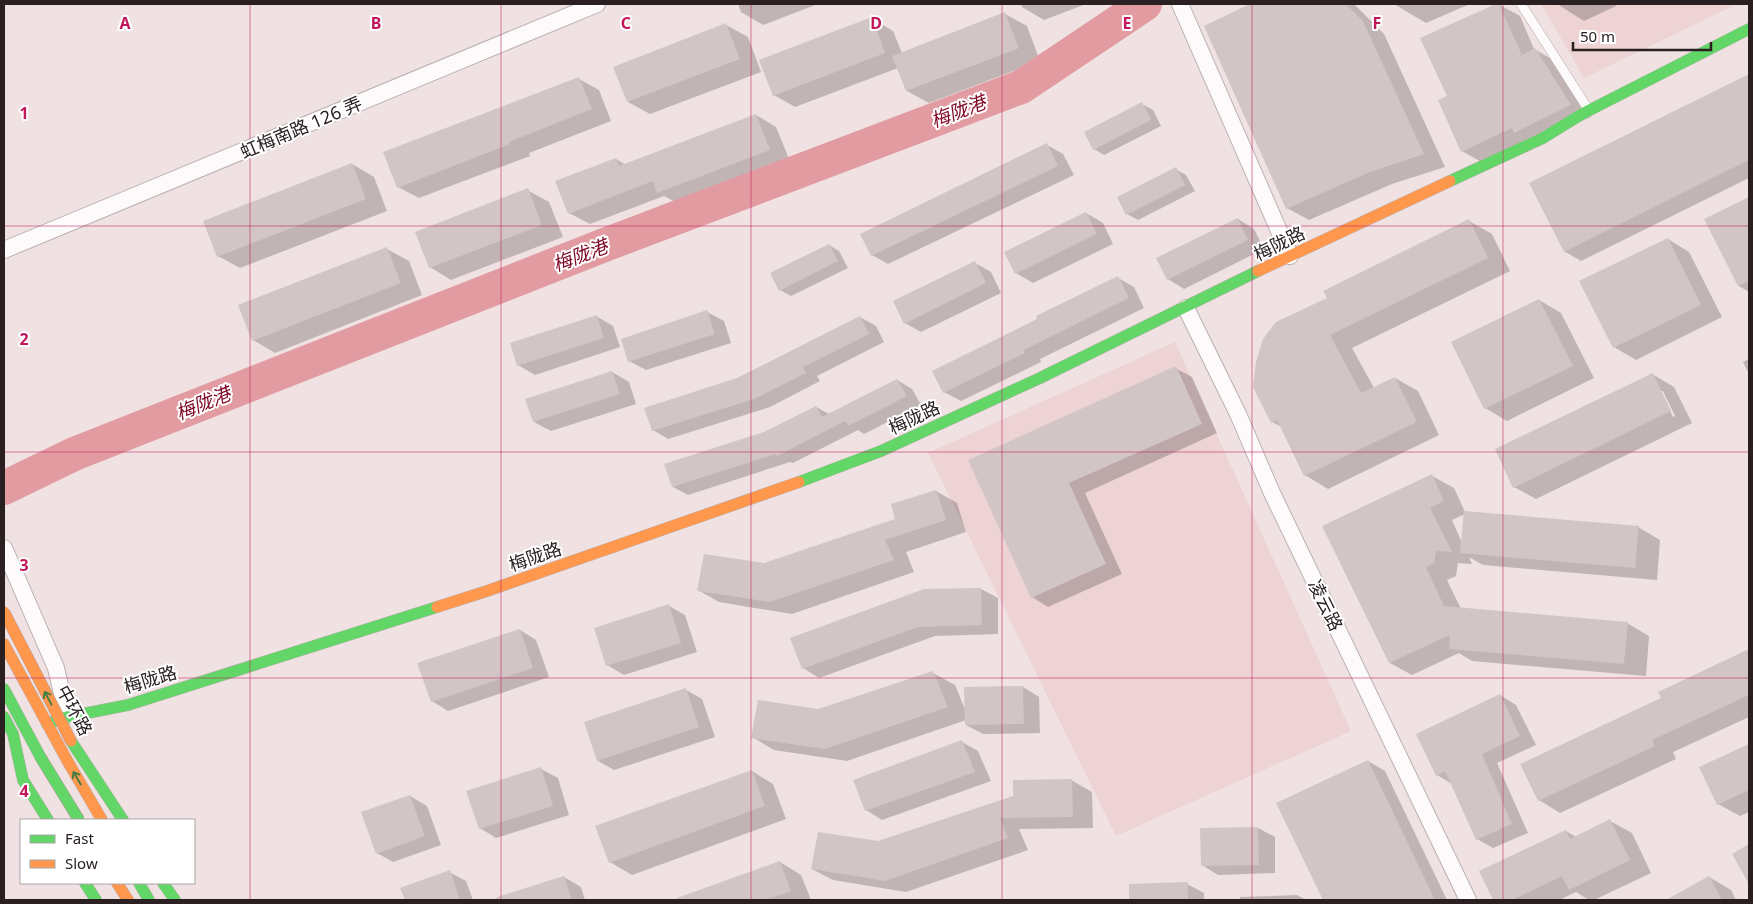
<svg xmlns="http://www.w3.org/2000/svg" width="1753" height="904" font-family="'Noto Sans','Noto Sans SC',sans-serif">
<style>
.built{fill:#edd3d4}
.shadow{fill:#0003;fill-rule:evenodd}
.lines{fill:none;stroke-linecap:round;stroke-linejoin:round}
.river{stroke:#e29ca1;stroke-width:34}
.building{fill:#d1c5c6}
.lane-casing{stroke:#bbb0b0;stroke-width:10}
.street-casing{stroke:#bbb0b0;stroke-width:18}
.fast-casing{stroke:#bbb0b0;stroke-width:12}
.slow-casing{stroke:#bbb0b0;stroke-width:12}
.lane{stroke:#fdfafb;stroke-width:9}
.street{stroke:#fdfafb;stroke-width:16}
.fast{stroke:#63d668;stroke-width:11}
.slow{stroke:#ff974d;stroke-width:11}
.fast-bridge-casing{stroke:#b29c9e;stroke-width:12;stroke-linecap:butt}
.slow-bridge-casing{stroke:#b29c9e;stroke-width:12;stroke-linecap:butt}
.fast-bridge{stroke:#63d668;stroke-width:11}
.slow-bridge{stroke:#ff974d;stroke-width:11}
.oneway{stroke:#467b44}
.grid{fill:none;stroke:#c2185b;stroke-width:1;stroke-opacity:0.55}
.labels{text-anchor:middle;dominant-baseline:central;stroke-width:4;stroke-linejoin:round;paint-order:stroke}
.street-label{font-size:18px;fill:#2a2021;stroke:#fff}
.water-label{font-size:19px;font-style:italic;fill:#800b28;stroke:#fff}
.grid-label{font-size:16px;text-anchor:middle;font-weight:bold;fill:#c2185b;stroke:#fff;stroke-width:4;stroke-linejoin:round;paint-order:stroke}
</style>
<rect width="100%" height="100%" fill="#f0e1e2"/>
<path class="built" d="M1541 4H1737L1584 78Z
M1175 342 1351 731 1116 836 928 453Z"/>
<path class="shadow" d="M738 4H818L763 25 741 12Z
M1021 4H1086L1044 20 1022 7Z
M1253 4H1354L1384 34 1445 167 1392 184 1309 220 1287 208 1206 26Z
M1394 4H1470L1426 23Z
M1498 4 1520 16 1534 49 1557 62 1591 117 1483 163 1462 151 1448 96Z
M1557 4H1615L1616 6 1584 21Z
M1005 14 1027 26 1040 61 929 103 907 91 898 68 795 107 774 95 871 18 893 31 902 53Z
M726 25 748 37 761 72 650 114 628 102Z
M1749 75V178L1581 261 1564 251 1531 183Z
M579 79 599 90 611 121 529 153 530 156 419 198 398 187Z
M1142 104 1153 110 1161 126 1104 155 1094 149Z
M756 115 776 127 790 161 679 204 664 196 590 224 569 213 616 159 626 165Z
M1047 145 1063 154 1074 175 888 264 872 255Z
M352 164 374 177 387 211 240 268 218 256Z
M1175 169 1186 175 1195 191 1138 220 1127 214Z
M527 190 549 202 563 237 451 280 430 267Z
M1749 199V292L1739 286 1706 220Z
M1086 213 1103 223 1113 244 1033 283 1016 273Z
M1238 219 1254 229 1264 249 1184 289 1168 279Z
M1469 221 1492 234 1510 271 1352 348 1374 388 1395 378 1418 391 1439 435 1328 489 1305 475 1282 427 1272 422 1329 299Z
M1668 239 1689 252 1722 317 1636 360 1614 347Z
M829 245 839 251 848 268 791 296 780 290Z
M387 249 409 261 422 295 275 353 253 340Z
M975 263 991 272 1001 293 921 332 905 323Z
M1118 278 1134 287 1144 308 1040 359 1041 362 961 401 944 392 1039 320Z
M1539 300 1561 313 1594 378 1507 421 1485 408 1453 343Z
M707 312 724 321 731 343 646 370 629 361Z
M596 316 613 326 620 347 535 375 518 365Z
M860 317 876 326 884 342 817 376 820 381 770 407 668 439 653 430 737 379Z
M1749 359V374L1743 362Z
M1175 368 1192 377 1217 433 1085 493 1122 574 1048 607 1032 597 970 460Z
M612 372 629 382 636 404 551 431 534 422Z
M1652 374 1674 387 1692 423 1536 499 1514 487ZM1660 391H1663L1675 416 1673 417Z
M897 380 912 389 921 405 864 434 858 430 793 463 790 462 688 495 673 487 764 433 816 407 829 414Z
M1432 476 1454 488 1465 512 1638 527 1660 540 1657 580 1483 565 1469 557 1472 564 1458 563 1456 576 1447 580 1461 609 1627 623 1649 636 1646 676 1472 661 1459 653 1412 675 1390 663ZM1465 514 1462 543 1452 520Z
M936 491 957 503 966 532 906 552 914 572 792 614 719 602 698 590 764 564 897 520Z
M981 589 998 598V634L935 636 819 678 803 668 924 590Z
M669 606 685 615 697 652 624 675 607 665Z
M520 630 536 640 549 677 448 711 432 701Z
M1749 651V717L1673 752 1676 759 1560 813 1539 800 1663 699 1660 692Z
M933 673 955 685 966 712 1023 687 1039 697 1040 733 983 734 966 725V720L847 761 774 750 752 737 818 711Z
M686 690 702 699 715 737 614 770 598 761Z
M1500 695 1516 705 1536 745 1497 763 1528 833 1493 848 1477 839 1452 784 1437 775Z
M962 742 978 751 991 781 882 820 866 810Z
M1749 745V812L1740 816 1718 804 1701 768Z
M1368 761 1385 771 1447 900H1324L1278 804Z
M541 769 558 778 569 815 496 838 480 828Z
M752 771 773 784 786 819 632 875 610 862Z
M1071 780 1092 792 1093 828 1019 829 1028 850 906 892 833 880 812 869 879 842Z
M410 796 427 806 441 845 393 862 377 853Z
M1610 821 1632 833 1651 873 1594 900H1589L1576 892 1559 900H1495L1481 872 1566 831 1576 837Z
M1258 828 1275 837V873L1218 875 1202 865 1201 829Z
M780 862 801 875 811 900H676Z
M449 872 466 881 473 900H406L402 889Z
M564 877 581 887 585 900H491Z
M1709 877 1731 890 1736 900H1669Z
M1187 884 1204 893V900H1130V885Z
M1297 895 1306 900H1240V897Z"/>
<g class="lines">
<path class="river" d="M4 488 74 454 607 244 1021 87 1145 4"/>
</g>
<path class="building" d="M1250 4H1346L1363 21 1424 154 1370 172 1286 209 1204 26Z
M1496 4H1499L1522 55 1535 48 1571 105 1514 133 1512 128 1461 152 1438 100 1447 96 1420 38Z
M1005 12 1019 48 906 91 892 56Z
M872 17 885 53 773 96 759 60Z
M726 23 740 59 627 102 613 67Z
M1749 74V160L1564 252 1529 183Z
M579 77 592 109 509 142 510 144 397 188 383 152Z
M1142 102 1151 120 1093 150 1084 132Z
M756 114 770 150 657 193 653 181 568 214 555 181 616 158 619 166Z
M1047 143 1058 166 871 256 860 234Z
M352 163 366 199 217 257 203 221Z
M1176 167 1185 185 1126 215 1117 197Z
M528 188 542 225 429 268 415 232Z
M1749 197V281L1738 286 1704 219Z
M1086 212 1097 234 1015 274 1004 252Z
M1238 218 1248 240 1167 280 1156 258Z
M1469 219 1488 258 1330 335 1361 393 1395 377 1417 422 1304 476 1277 420 1271 423 1253 387 1256 362 1263 339 1276 322 1327 298 1323 291Z
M1668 238 1701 305 1613 348 1579 281Z
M829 244 838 261 779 291 770 273Z
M387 247 401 283 252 341 238 305Z
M975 261 986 283 904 324 893 301Z
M1118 276 1129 298 1024 350 1025 353 943 393 932 371 1037 319 1036 316Z
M1539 299 1573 366 1484 409 1451 342Z
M707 310 715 334 628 362 621 339Z
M597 315 604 338 517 366 510 343Z
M860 316 869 334 803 367 806 373 754 399 652 431 644 408 737 378Z
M1176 366 1202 424 1069 483 1106 564 1031 598 968 460Z
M612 371 620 394 533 422 525 399Z
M1653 373 1671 411 1513 488 1495 449Z
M897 379 907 396 848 426 845 421 777 456 776 454 672 487 664 464 764 432 816 406 822 417Z
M1432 474 1444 501 1430 508 1452 552 1436 551 1434 563 1426 567 1444 606 1628 622 1624 664 1449 649 1450 635 1389 663 1322 526Z
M936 490 946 520 885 540 894 560 770 602 697 591 704 554 764 563 895 519 891 504Z
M1464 511 1639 526 1635 568 1460 553Z
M981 588 982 625 918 627 802 669 790 638 924 589Z
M669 604 681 643 606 666 594 628Z
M520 629 533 668 431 702 417 663Z
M1749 649V695L1652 740 1655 746 1538 801 1520 764 1661 698 1658 692Z
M933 671 948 707 825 749 751 738 758 700 818 709Z
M1023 686 1024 724 965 725 964 687Z
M686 688 699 727 597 761 584 722Z
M1500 694 1520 736 1482 754 1512 824 1476 840 1445 771 1436 776 1416 734Z
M962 740 975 772 865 811 853 780Z
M1749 744V790L1717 805 1699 767Z
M1368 760 1435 900H1323L1276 803Z
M541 767 553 806 479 829 466 791Z
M752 770 765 806 609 863 595 826Z
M1072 779 1073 817 1000 818 1008 838 885 881 811 869 818 832 878 841 1013 796V780Z
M410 795 425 836 376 854 361 812Z
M1610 819 1630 860 1569 890 1562 876 1512 900H1493L1479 871 1566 830 1570 839Z
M1258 827 1259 865 1201 866 1200 828Z
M1749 844V884L1732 854Z
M780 861 791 891 765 900H677V898Z
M450 870 460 900H405L400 888Z
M564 876 572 900H497V897Z
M1709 876 1722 900H1666Z
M1188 882V900H1129V884Z"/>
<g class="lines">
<defs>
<path id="lane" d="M1521 4 1588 109"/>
<path id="street" d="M1180 4 1290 256
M4 250 597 4
M1186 308 1238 414 1272 493 1468 900
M4 548 56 668 67 715"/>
<path id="fast" d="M1450 181 1543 138 1582 114 1749 29
M799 482 881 451 1040 378 1258 271
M4 689 41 758
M4 717 13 734 23 780 48 820
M47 724 67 717 128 705 437 607
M71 741 123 820
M85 883 96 900
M139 883 149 900
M163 883 175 900"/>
<path id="slow" d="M1258 271 1450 181
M437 607 487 591 799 482
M4 644 68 762 102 820
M117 883 128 900"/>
</defs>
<use href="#lane" class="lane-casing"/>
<use href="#street" class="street-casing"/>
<use href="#fast" class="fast-casing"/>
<use href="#slow" class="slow-casing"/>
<use href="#lane" class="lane"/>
<use href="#street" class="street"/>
<use href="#fast" class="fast"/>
<use href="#slow" class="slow"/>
<defs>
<path id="fast-bridge" d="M41 758 79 820"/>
<path id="slow-bridge" d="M4 612 71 741"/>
</defs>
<use href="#fast-bridge" class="fast-bridge-casing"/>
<use href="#slow-bridge" class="slow-bridge-casing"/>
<use href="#fast-bridge" class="fast-bridge"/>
<use href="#slow-bridge" class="slow-bridge"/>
</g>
<defs><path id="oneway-shaft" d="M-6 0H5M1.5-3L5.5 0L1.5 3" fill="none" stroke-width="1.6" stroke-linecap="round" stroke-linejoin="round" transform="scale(1.25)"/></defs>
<g class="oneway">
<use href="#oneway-shaft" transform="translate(48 698) rotate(-118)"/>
<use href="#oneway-shaft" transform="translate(77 778) rotate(-120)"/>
</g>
<path class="grid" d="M250 4V900M501 4V900M751 4V900M1002 4V900M1252 4V900M1503 4V900M4 226H1749M4 452H1749M4 678H1749"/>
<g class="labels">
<g class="street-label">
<text transform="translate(301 127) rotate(-23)">虹梅南路 126 弄</text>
<text transform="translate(1279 243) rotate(-26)">梅陇路</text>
<text transform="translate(914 417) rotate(-25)">梅陇路</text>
<text transform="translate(535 556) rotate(-19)">梅陇路</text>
<text transform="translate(1326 605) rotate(64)">凌云路</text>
<text transform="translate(150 679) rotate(-17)">梅陇路</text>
<text transform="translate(75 710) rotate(62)">中环路</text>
</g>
<g class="water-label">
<text transform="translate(958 111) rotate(-21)">梅陇港</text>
<text transform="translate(580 255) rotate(-21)">梅陇港</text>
<text transform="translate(203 403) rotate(-22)">梅陇港</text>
</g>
</g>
<g class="grid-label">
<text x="125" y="29">A</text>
<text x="376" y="29">B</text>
<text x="626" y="29">C</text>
<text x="876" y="29">D</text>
<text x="1127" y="29">E</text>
<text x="1377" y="29">F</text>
<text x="24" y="119">1</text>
<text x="24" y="345">2</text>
<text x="24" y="571">3</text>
<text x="24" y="797">4</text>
</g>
<rect width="1753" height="904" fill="none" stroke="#2a2021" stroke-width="10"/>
<rect x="20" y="819" width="175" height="65" fill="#ffffff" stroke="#aaa6a6"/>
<rect x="30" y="835" width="25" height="8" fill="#63d668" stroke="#aaa6a6"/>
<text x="65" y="844" font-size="15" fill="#2a2021">Fast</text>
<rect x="30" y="860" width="25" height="8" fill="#ff974d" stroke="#aaa6a6"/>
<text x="65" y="869" font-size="15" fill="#2a2021">Slow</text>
<path d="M1573 42v8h138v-8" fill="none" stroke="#2a2021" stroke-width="2.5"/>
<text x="1580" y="42" font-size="15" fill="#2a2021" stroke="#ffffff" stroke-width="4" paint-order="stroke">50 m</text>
</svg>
